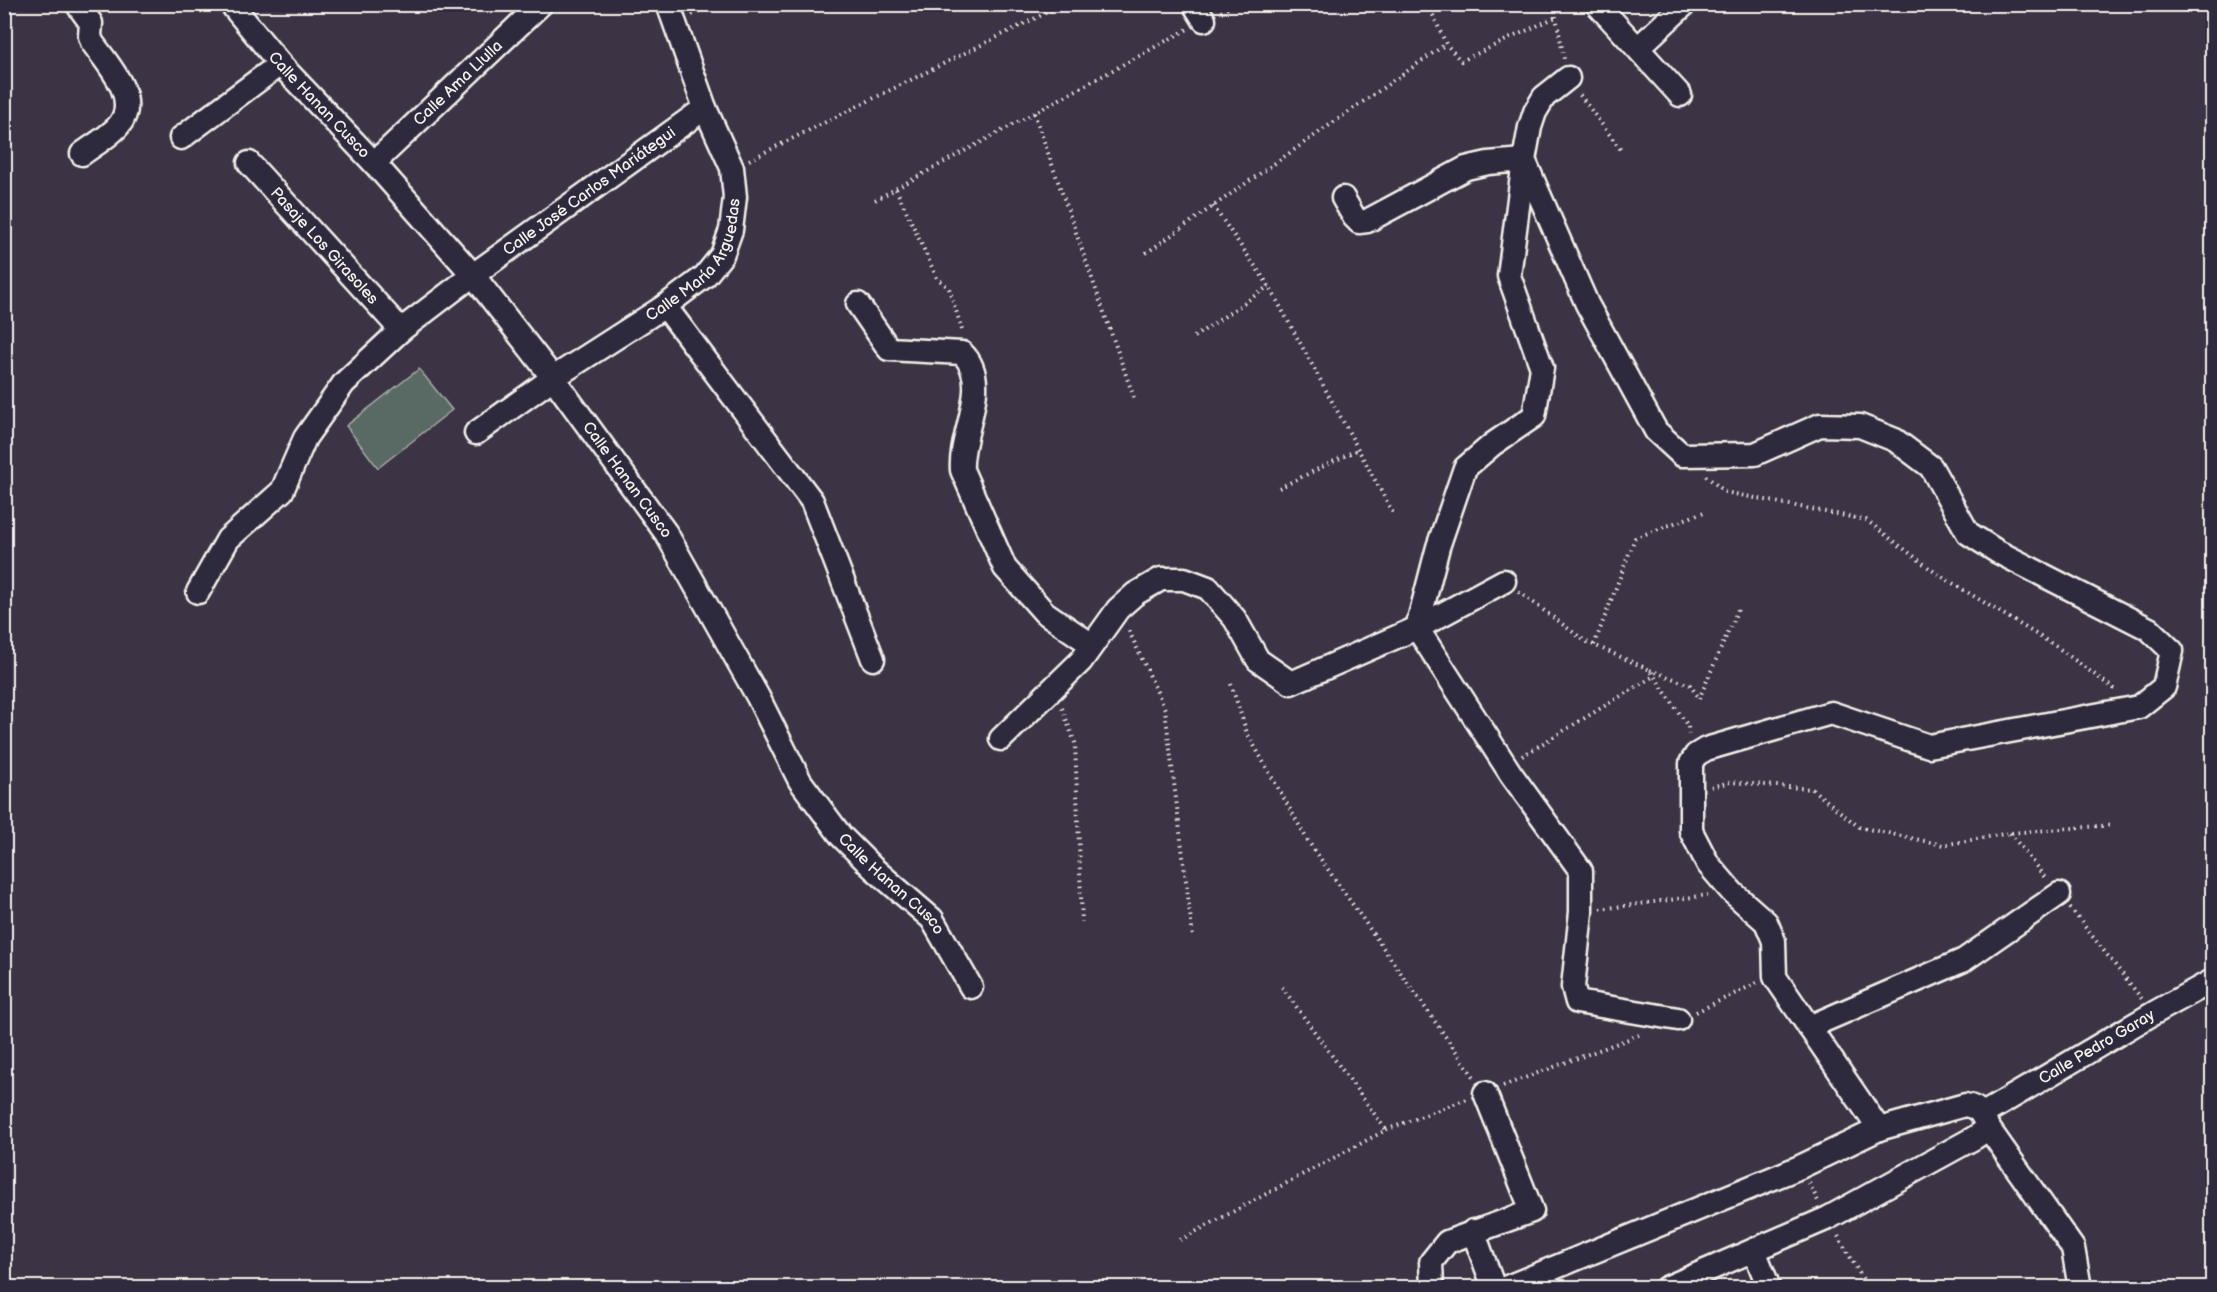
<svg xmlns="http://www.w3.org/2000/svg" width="2217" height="1292" font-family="'Balsamiq Sans',sans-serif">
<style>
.green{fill:#596b63;stroke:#a6aea6;stroke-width:1.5}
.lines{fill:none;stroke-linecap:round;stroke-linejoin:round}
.minor-casing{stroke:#f4f1e8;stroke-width:27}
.path{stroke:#f4f1e8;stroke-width:4;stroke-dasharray:1.5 4.5;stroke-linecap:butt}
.minor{stroke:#2f2a3d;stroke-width:22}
.labels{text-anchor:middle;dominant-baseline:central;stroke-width:4.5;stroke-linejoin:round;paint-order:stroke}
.street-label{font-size:16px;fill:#f4f1e8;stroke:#2f2a3d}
</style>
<rect width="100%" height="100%" fill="#3c3344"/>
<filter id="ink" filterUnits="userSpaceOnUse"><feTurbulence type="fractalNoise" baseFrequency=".0167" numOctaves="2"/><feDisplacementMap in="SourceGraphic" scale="12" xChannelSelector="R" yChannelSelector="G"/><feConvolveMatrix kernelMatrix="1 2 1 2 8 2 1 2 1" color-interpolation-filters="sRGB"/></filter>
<g filter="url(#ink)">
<path class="green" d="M419 369 452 410 378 468 346 426Z"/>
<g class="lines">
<defs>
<g id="minor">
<path d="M77 4 91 23 90 36 92 42C107 64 141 98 119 125 110 136 94 145 82 154"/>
<path id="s1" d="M231 4 280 64 374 163 473 275 553 378 666 533 758 697 800 781 841 836 873 868 932 919 971 987"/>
<path d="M1194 4 1204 20"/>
<path d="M1597 4 1680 95"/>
<path d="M1638 48 1685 4"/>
<path d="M1568 78 1544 97 1535 112 1530 127 1524 160 1587 304 1656 431 1682 455 1755 454 1820 425 1860 426 1895 440 1931 467 1968 533 1998 552 2149 629 2172 651 2164 687 2139 707 1929 746 1831 713 1706 749 1696 755 1691 763V831L1708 864 1732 892 1766 922 1774 941 1775 977 1879 1129"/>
<path d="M181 138 280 64"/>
<path id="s2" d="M249 163 401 330"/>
<path id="s3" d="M374 163 541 4"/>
<path d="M858 304 889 349 962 353C993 383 959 434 962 470L1005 568 1044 612 1092 645"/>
<path d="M665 306 812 501 873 659"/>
<path id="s4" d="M476 433 553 378 665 306 705 276 722 255 731 230 735 197 732 168 705 108 668 4"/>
<path d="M1504 581 1417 628 1511 774 1581 871V912L1573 987 1577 1002 1678 1019"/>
<path id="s5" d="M198 592 228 539 282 491 305 438 344 383 401 330 473 275 705 108"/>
<path d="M1001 739 1081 661 1118 609 1135 594 1161 579H1184L1208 588 1235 619 1258 660 1291 683 1417 628 1438 547 1465 468 1493 444 1534 416 1542 368 1509 276 1524 160 1488 163 1466 168 1367 221 1359 222 1354 217 1343 198"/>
<path d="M1809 1027 1964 960 2059 894"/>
<path id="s6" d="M1983 1114 2154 1013 2212 981"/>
<path d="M1473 1231 1494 1288"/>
<path d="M1754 1250 1769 1288"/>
<path d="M1432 1288 1431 1262 1447 1242 1532 1211 1485 1093"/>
<path d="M1505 1288 1800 1167 1879 1129 1965 1105C1979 1107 1982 1114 1987 1126L2073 1248 2080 1288"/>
<path d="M1666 1288 1828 1218 1974 1138 1983 1132 1987 1126"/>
</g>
</defs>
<use href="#minor" class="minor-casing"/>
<path class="path" d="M1428 4 1446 44 1461 61 1556 17
M1556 4V17L1564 59
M1221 12 1236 4
M692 15 714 4
M1580 95 1621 150
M1034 113 1134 398
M749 160 1064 4
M896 189 937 278 949 288 963 333
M875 200 1188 29
M1213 206 1269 286 1393 513
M1146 253 1446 44
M1194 337 1269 286
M1706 476 1725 492 1866 520 1936 573 2057 647 2117 691
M1279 488 1359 449
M1519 592 1585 641 1650 670 1688 726 1689 737
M1129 631 1165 709 1193 938
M1594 645 1635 538 1704 512
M1650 670 1690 685 1699 698
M1231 684 1247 733 1308 841 1474 1077
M1699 699 1739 607
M1062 708 1075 743 1082 922
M1522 756 1654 676
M1711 787 1730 782 1812 789 1859 827 1943 845 2010 833 2113 825
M2010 833 2046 879
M2070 908 2142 999
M1600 909 1708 895
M1282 987 1386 1130
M1696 1012 1757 983
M1503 1086 1639 1035
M1809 1183 1818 1201
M1838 1236 1868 1288
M1180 1240 1386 1130 1467 1099"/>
<use href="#minor" class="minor"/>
</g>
</g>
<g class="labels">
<g class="street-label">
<text stroke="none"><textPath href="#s3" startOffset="116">Calle Ama Llulla</textPath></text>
<text stroke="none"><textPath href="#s1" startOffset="134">Calle Hanan Cusco</textPath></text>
<text stroke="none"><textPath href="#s5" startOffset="570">Calle José Carlos Mariátegui</textPath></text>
<text stroke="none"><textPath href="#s2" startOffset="112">Pasaje Los Girasoles</textPath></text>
<text stroke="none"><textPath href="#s4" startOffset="285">Calle María Arguedas</textPath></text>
<text stroke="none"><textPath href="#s1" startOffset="620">Calle Hanan Cusco</textPath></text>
<text stroke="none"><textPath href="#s1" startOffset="1106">Calle Hanan Cusco</textPath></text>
<text stroke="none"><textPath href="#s6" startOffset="132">Calle Pedro Garay</textPath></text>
</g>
</g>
<rect width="2217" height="1292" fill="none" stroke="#2f2a3d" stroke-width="24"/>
<rect x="12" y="12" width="2193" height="1268" fill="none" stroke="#f4f1e8" stroke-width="2" filter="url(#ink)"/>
</svg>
